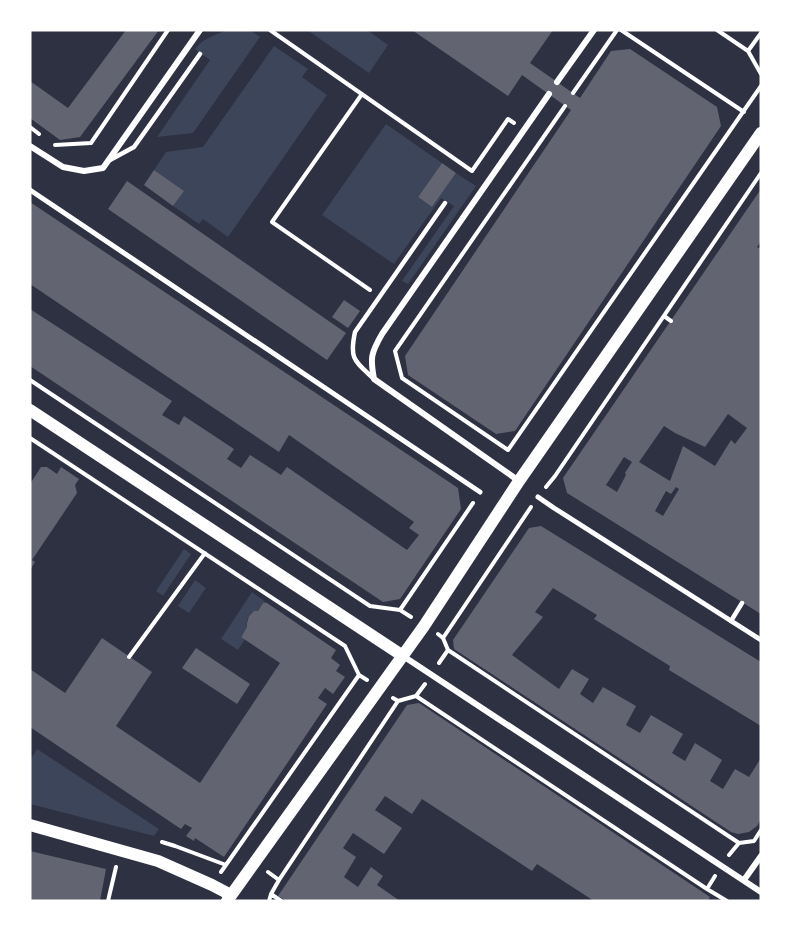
<svg xmlns="http://www.w3.org/2000/svg" width="791" height="931" font-family="Lato,sans-serif">
<style>
.green{fill:#3c4559}
.building{fill:#626471;fill-rule:evenodd}
.lines{fill:none;stroke-linecap:round;stroke-linejoin:round}
.path{stroke:#fff;stroke-width:4}
.service{stroke:#fff;stroke-width:4.5}
.pedestrian{stroke:#fff;stroke-width:5}
.minor{stroke:#fff;stroke-width:6}
.secondary{stroke:#fff;stroke-width:12}
</style>
<rect width="100%" height="100%" fill="#2d3142"/>
<path class="green" d="M228 30H250L260 37 193 133 157 137 210 60 195 49C204 38 214 35 228 30Z
M307 30H367L388 45 369 73Z
M274 46 308 69 302 77 327 95 228 237 203 219 199 224 173 206 183 191 154 170 166 152 203 147Z
M386 124 442 163 418 197 432 207 456 173 476 186 408 284 402 281 454 206 441 198 394 264 322 215Z
M184 549 191 554 163 596 156 591Z
M195 580 206 588 189 613 178 606Z
M252 592 267 603H263L258 611C249 612 246 619 247 627L241 636 245 639 238 650 221 639Z
M37 749 159 829 154 836 30 804V760Z"/>
<path class="building" d="M126 30H159L80 137 60 140 30 118V81L68 108Z
M412 30H553L530 63 580 98 611 51 630 49 717 107 721 126 515 431 496 434 408 375 405 356 571 110 522 75 508 96Z
M442 163 456 173 432 207 418 197Z
M154 170 184 191 173 206 144 185Z
M127 181 346 333 327 360 108 209Z
M761 189V241L757 247 761 249V478L760 479 761 480V614L567 493 563 478ZM728 414 747 428 735 444 731 440 715 466 683 446 670 481 639 462 664 426 675 433 705 447ZM624 457 632 462 625 473 626 475 617 492 606 485ZM676 487 679 489 663 516 655 511 666 491 671 494Z
M30 202 458 488 461 509 400 599 383 602 30 366V309L172 401 162 415 179 425 184 416 234 449 227 459 241 468 250 455 281 475 287 467 407 550 419 535 409 528 414 522 289 435 279 452 30 284Z
M344 300 360 311 348 328 332 317Z
M41 467H47L57 474 61 467 79 479 75 485 77 493 32 560 35 562 30 570V484Z
M541 526 761 662V726L669 670 670 666 594 619 597 615 553 588 535 612 543 617 512 655 559 689 572 669 589 679 580 694 593 703 603 687 636 706 626 725 640 733 651 715 683 734 672 753 685 761 695 743 722 760 710 781 723 789 735 769 749 777 761 758V819L757 826 749 832 738 834 731 832 454 649 453 640 529 528Z
M263 603H267L336 650 331 658 340 665 336 671 345 677 333 694 325 688 318 698 327 704 224 857 195 838 194 841 186 836 192 828 185 824 181 829 172 823 30 727V669L65 693 102 638 152 672 116 726 200 783 280 663 241 637 247 627V623L249 616 254 611H258Z
M196 648 250 684 237 704 182 668Z
M419 703 710 897 708 901H594L537 864 532 871 422 799 412 814 385 796 375 810 402 828 384 854 353 833 343 848 356 857 344 877 358 887 371 867 383 876 377 885 400 901H286L278 896 407 705Z
M30 851 106 869 100 901H30Z"/>
<g class="lines">
<path class="path" d="M270 30 472 171 508 119 514 123
M621 30 744 112
M717 30 748 51 761 74
M748 51 761 33
M573 93 617 30
M362 94 272 222 370 290
M565 106 395 351 402 378 508 450 761 86
M30 127 39 134
M55 145 91 143 168 30
M664 316 671 321
M30 380 370 606 400 610 411 617
M30 438 345 646 359 675 367 680
M546 487 555 476 761 173
M400 610 473 503
M438 634 443 638 448 650 739 843
M443 638 531 507
M129 657 205 553
M439 663 448 650
M416 696 425 684
M393 698 398 701 416 696 707 889
M162 842 175 846 226 865
M729 855 739 843 754 841 761 830
M221 872 359 675
M268 872 279 880
M715 876 707 889 727 901
M271 894 281 901
M108 901 116 867
M269 901 271 894 279 880 398 701"/>
<path class="service" d="M110 160 134 147 200 54
M374 379C355 361 349 360 355 332L445 203
M731 621 742 603"/>
<path class="pedestrian" d="M30 190 480 492
M538 497 554 508 761 640"/>
<path class="minor" d="M557 82 594 30
M30 146 63 167 84 171 103 168 200 30
M519 481 374 379C370 358 371 353 382 334L549 94
M403 656 761 892
M744 880 761 856"/>
<path class="secondary" d="M30 410 403 656
M30 825 158 861 212 885 231 895
M227 901 424 626 519 481 761 133"/>
</g>
<rect width="791" height="931" fill="none" stroke="#ffffff" stroke-width="63"/>
</svg>
